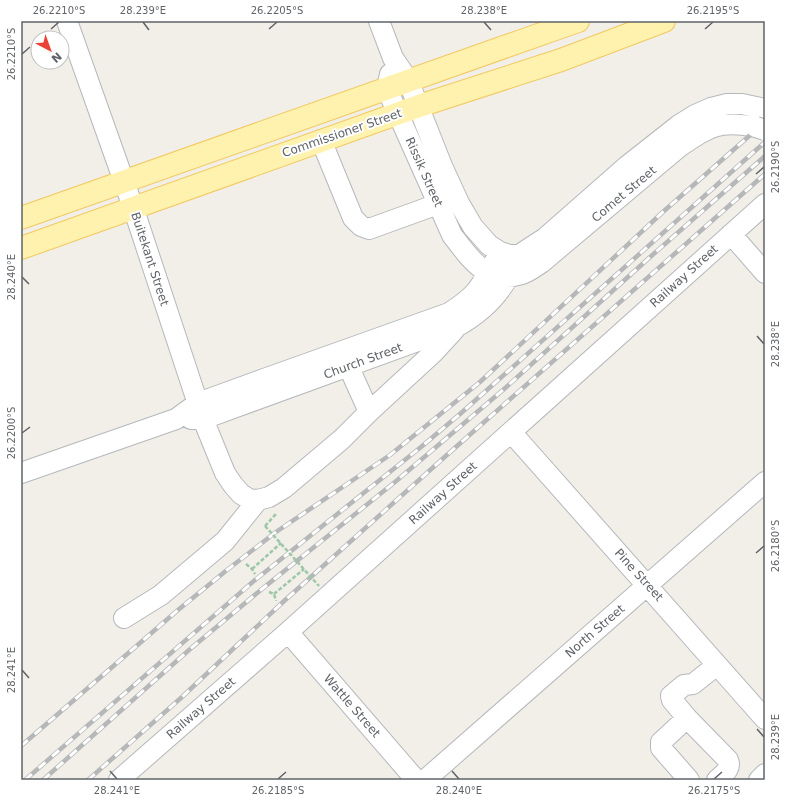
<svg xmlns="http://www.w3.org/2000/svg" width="786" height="801" font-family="'DejaVu Sans',sans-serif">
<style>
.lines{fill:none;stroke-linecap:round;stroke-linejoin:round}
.minor-casing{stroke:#b5b8bc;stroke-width:22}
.major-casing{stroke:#f2c960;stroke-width:24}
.path{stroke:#9cc7a9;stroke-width:2.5;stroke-dasharray:4 2;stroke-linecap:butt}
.minor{stroke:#fff;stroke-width:20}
.major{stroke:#fff2af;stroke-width:22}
.rail-casing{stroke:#b6b7b8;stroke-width:4.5}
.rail{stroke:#fff;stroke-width:3;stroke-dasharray:9;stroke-linecap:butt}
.minor-bridge-casing{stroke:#b5b8bc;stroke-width:22;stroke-linecap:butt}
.path-bridge{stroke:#9cc7a9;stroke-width:2.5;stroke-dasharray:4 2;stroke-linecap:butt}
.minor-bridge{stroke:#fff;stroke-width:20}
.ticks{fill:none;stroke:#5f6368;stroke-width:1.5}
.labels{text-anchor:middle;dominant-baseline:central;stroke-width:4;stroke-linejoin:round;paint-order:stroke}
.street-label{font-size:12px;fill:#5f6368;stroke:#fff}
.neatline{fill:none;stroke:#5f6368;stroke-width:1.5}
.ticks-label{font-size:10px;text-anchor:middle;fill:#5f6368}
</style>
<rect width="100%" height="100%" fill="#f1efe8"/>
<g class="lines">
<defs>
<path id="minor" d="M67 21 133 207 203 419 225 473 233 485 241 494 249 499 258 500 269 497 284 488 342 439 369 412 342 352
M379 21 393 58 408 80 442 166 459 203 473 227 489 245 500 252 510 255H519L545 238 627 166 679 125 695 115 711 108 727 104H742L765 109
M390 74 387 89 452 235C471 260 487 285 522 274 528 272 535 267 541 263L679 147C710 126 718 120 756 127
M321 140 353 218 361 226 369 229 438 204
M731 234 765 273
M369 412 433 353 455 329
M191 419H203L456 327C481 313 502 293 513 267
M511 432 765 719
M21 473 176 419 198 403 264 379 449 313C476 296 480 288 495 261
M124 618 161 595 225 541 258 500
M288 632 416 780
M687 718 661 742V748L689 780
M119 780 288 632 765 204
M425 780 765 482
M717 780C723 774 732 769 728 760L687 718 672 700 671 696 684 685 693 684 717 665
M759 780 765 774"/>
<path id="major" d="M21 218C207 154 392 86 578 21
M21 248 419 106 561 60 664 21"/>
</defs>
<use href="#minor" class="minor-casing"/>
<use href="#major" class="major-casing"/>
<path class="path" d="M265 526 276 514
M246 564 252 569 255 574
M252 569 281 543
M269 592 274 594 276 601
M274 594 304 569"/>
<use href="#minor" class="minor"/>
<use href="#major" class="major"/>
<defs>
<path id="rail" d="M21 746 178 610 227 570 276 532 390 455 480 382 664 211 765 122
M25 780 255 580 421 447 460 414 765 142
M43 780 189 650 262 589 395 482 503 390 649 258 765 156
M88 780 182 697 283 602 448 454 765 174"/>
</defs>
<use href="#rail" class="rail-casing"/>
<use href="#rail" class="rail"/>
<defs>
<path id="minor-bridge" d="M756 127 765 130"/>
</defs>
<use href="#minor-bridge" class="minor-bridge-casing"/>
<path class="path-bridge" d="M265 526 319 586"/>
<use href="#minor-bridge" class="minor-bridge"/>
</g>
<path class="ticks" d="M143 22 149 30M484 22 491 30M51 29 59 22M269 29 277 22M705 29 713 22M22 54 30 47M756 174 764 167M22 277 29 284M757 336 764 344M22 433 30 427M756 553 764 546M22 670 29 678M757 729 764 737M110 771 117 779M452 771 459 779M278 779 286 772M714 779 722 772"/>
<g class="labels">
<g class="street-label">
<text transform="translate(342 133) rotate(-19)">Commissioner Street</text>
<text transform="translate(424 172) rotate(66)">Rissik Street</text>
<text transform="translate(624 194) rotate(-40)">Comet Street</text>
<text transform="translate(150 259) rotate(72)">Buitekant Street</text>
<text transform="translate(684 276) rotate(-42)">Railway Street</text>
<text transform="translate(363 361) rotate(-20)">Church Street</text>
<text transform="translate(443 493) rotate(-42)">Railway Street</text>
<text transform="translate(639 575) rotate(48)">Pine Street</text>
<text transform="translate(595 631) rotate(-41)">North Street</text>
<text transform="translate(352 706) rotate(49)">Wattle Street</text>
<text transform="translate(201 708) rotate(-41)">Railway Street</text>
</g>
</g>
<rect width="786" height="801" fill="none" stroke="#ffffff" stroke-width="44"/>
<g transform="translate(50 50) rotate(139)"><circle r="19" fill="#ffffff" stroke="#bfc1c3"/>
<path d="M0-3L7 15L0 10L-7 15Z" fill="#ea4335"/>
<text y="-6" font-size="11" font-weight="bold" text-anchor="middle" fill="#5f6368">N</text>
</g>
<rect x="22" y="22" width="742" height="757" class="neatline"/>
<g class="ticks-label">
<text x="59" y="14">26.2210°S</text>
<text x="143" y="14">28.239°E</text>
<text x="277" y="14">26.2205°S</text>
<text x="484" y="14">28.238°E</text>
<text x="713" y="14">26.2195°S</text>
<text transform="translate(11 54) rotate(-90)" y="4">26.2210°S</text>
<text transform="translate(775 167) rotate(-90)" y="4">26.2190°S</text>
<text transform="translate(11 277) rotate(-90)" y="4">28.240°E</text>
<text transform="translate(775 344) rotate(-90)" y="4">28.238°E</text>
<text transform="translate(11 433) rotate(-90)" y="4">26.2200°S</text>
<text transform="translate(775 546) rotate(-90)" y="4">26.2180°S</text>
<text transform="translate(11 670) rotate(-90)" y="4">28.241°E</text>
<text transform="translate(775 737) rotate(-90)" y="4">28.239°E</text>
<text x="117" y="794">28.241°E</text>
<text x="278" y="794">26.2185°S</text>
<text x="459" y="794">28.240°E</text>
<text x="714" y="794">26.2175°S</text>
</g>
</svg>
